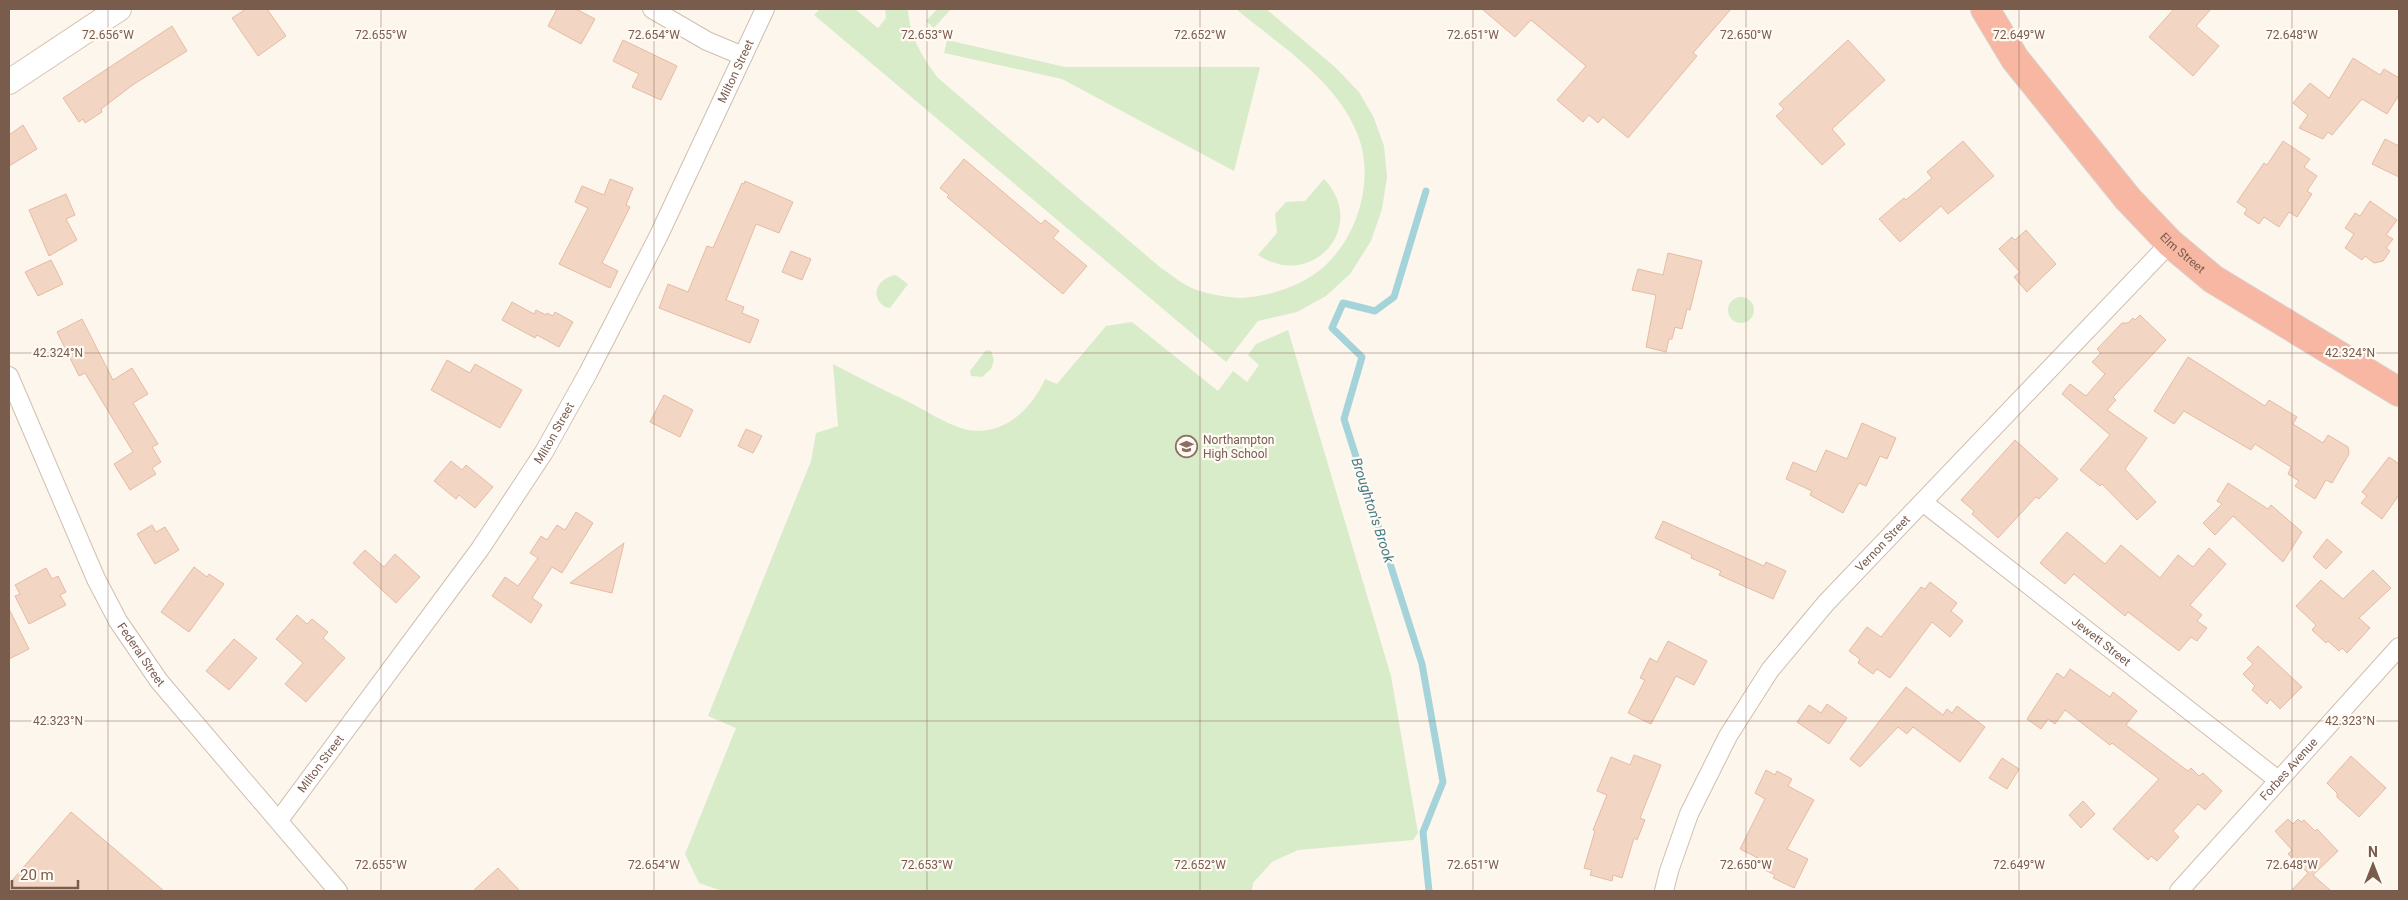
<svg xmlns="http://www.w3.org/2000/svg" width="2408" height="900" font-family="Roboto,sans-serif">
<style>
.green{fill:#d8ecc9}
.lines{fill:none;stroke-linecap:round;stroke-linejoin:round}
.stream{stroke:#a5d3da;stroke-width:7}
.building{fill:#f3d5c3;stroke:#e6bba3}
.street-casing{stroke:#d1beb0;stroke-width:20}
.secondary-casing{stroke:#d6c0b0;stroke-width:26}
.highway-casing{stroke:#dad1cd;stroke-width:30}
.street{stroke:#fff;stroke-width:18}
.secondary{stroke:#fff;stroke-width:24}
.highway{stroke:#f7b7a3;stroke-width:28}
.ticks{fill:none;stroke:#7a5c4d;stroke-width:1;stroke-opacity:0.45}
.labels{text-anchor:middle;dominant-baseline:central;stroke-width:4.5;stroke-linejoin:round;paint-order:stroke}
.street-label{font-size:12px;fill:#7a5c4d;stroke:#fffaf3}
.education-label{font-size:12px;fill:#785e54;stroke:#fffaf3;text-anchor:start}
.water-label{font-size:14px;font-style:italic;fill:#437c86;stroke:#fffaf3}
.ticks-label{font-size:12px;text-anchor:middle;fill:#7a5c4d;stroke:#fffaf3;stroke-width:4.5;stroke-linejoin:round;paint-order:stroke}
</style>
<rect width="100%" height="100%" fill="#fdf6ec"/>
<path class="green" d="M820 9H855L878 28 886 18 885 9H908C909 35 922 57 938 78L1161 268C1172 275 1184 286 1197 290 1208 294 1229 298 1242 298 1267 296 1292 289 1313 275 1356 247 1377 180 1357 133 1335 79 1279 45 1236 9H1266L1336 68 1359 92 1374 118 1384 146 1387 177 1382 209 1371 241 1350 274 1326 296 1297 312 1258 321 1226 362 814 15Z
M937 9H951L934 28 926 21Z
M947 40 1065 67H1260L1234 171 1062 79 944 53Z
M1324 179C1369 226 1313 291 1258 255L1277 233 1275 214 1286 202 1305 201Z
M896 275 908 284 890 308 885 307C868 295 879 277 896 275Z
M1728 310a13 13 0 1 1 26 0a13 13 0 1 1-26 0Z
M1132 322 1218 391 1233 371 1247 382 1259 365 1248 355 1256 344 1288 330 1391 676 1418 833 1413 840 1298 850 1272 862 1253 883 1252 891H722L699 883 685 854 736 728 708 716 811 461 816 433 838 426 833 364C858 377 883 390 909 402 926 411 943 422 961 428 998 440 1031 412 1045 379L1057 384 1106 326Z
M986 350 991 351 994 360 991 369 982 377 971 376 970 371Z"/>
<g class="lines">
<path class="stream" d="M1426 191 1394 297 1375 311 1343 303 1332 328 1362 357 1344 419 1422 664 1443 782 1423 832 1429 891"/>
</g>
<path class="building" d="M246 9H267L286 36 258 56 232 18Z
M557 9H576L595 19 581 44 548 26Z
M1482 9H1731L1693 53 1697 56 1628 138 1603 117 1598 123 1589 115 1583 122 1557 100 1586 66 1531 20 1515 37Z
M2174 9H2211L2196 26 2219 46 2193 76 2149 37Z
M172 26 187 51 134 84 101 109 102 112 85 123 83 119 79 122 63 98Z
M623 40 677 66 661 100 632 87 639 74 613 61Z
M1848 40 1885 80 1832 129 1845 144 1822 165 1776 116 1784 109 1779 104Z
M2353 58 2380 75 2384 69 2399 78V95L2387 114 2362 99 2332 135 2328 132 2323 139 2299 128 2308 115 2293 103 2310 83 2329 98Z
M23 125 37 149 9 166V135Z
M2385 139 2399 146V177L2372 164Z
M1963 141 1994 176 1948 214 1941 206 1900 242 1879 219 1904 198 1906 200 1932 178 1927 172Z
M2283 141 2310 159 2304 167 2317 176 2307 191 2312 194 2297 217 2289 212 2279 227 2264 217 2259 224 2244 214 2247 209 2237 202 2264 163 2267 165Z
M964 159 1041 224 1045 220 1059 231 1053 238 1087 266 1063 294 947 197 949 195 940 188Z
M610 179 633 188 626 205 630 207 602 263 618 271 610 288 559 264 588 208 575 202 582 186 604 195Z
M745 181 793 202 779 233 756 224 726 300 744 307 742 313 759 320 750 343 659 308 668 284 688 292 707 246 713 248 742 183 744 184Z
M66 194 75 215 66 219 77 240 49 256 29 210Z
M2370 201 2397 220 2386 235 2393 239 2386 248 2390 251 2383 261 2374 263 2365 256 2362 260 2345 248 2354 234 2345 228 2355 213 2360 216Z
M2026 230 2056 264 2027 292 2014 277 2020 272 1999 249 2012 237 2015 240Z
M791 251 811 259 802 280 782 272Z
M1668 253 1702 261 1690 310 1687 309 1682 329 1675 327 1672 339H1669L1666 352 1646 347 1656 295 1632 290 1638 269 1663 275Z
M51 260 63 284 38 296 25 272Z
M512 302 534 314 536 310 546 315 547 313 553 316 555 312 573 322 559 347 537 335 535 338 502 320Z
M2140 315 2166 340 2113 397 2116 400 2107 410 2147 438 2125 469 2156 502 2137 520 2102 484 2100 486 2080 470 2110 435 2062 394 2070 384 2086 396 2105 374 2092 362 2101 353 2097 349 2122 323H2128L2133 318 2135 320Z
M82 319 113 380 132 368 148 394 133 403 158 444 152 447 161 462 152 468 156 474 130 490 114 464 133 452 85 373 79 376 57 332Z
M2188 357 2265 406 2269 400 2297 417 2293 424 2323 443 2328 435 2348 447 2349 454 2332 483 2326 480 2315 499 2295 486 2299 481 2288 474 2291 467 2255 444 2251 450 2184 411 2174 424 2154 411Z
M447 360 470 373 475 364 522 390 500 428 431 390Z
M664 395 693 410 680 437 650 422Z
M1862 423 1896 438 1887 459 1880 456 1866 486 1859 483 1843 513 1810 495 1812 491 1786 479 1793 462 1816 472 1826 450 1847 459Z
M746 429 762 436 753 453 738 446Z
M2015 440 2058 479 2039 499 2036 497 1998 538 1972 514 1974 511 1961 500Z
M2389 457 2399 464V495L2382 519 2361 503 2367 496 2362 492Z
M451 461 462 470 466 465 493 487 475 508 459 495 456 499 434 481Z
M2228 483 2268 509 2271 505 2302 532 2283 562 2233 516 2215 535 2203 523 2222 504 2217 501Z
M576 512 593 523 562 573 552 567 532 598 542 605 531 623 492 596 505 577 518 586 538 558 530 553 541 536 547 540 557 525 565 530Z
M1663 521 1764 566 1766 562 1786 571 1773 599 1719 575 1721 571 1691 558 1692 555 1655 538Z
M152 525 156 532 165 527 179 550 155 564 137 534Z
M2067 532 2105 564 2121 545 2160 578 2178 555 2193 567 2209 548 2226 564 2190 605 2202 615 2197 621 2207 628 2197 641 2191 637 2179 651 2128 612 2125 616 2074 574 2065 584 2040 563Z
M2327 539 2342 552 2326 569 2313 557Z
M624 543 612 593 570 583Z
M365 550 384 567 395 554 420 577 396 603 353 563Z
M194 567 207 577 209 574 224 584 189 632 161 612Z
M46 568 52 579 58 576 66 592 60 595 66 605 29 624 15 596 20 594 15 585Z
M2373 570 2391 588 2359 618 2370 628 2347 653 2342 648 2339 651 2328 641 2326 643 2312 630 2316 625 2296 606 2321 580 2343 599Z
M1930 582 1957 603 1951 611 1963 621 1950 637 1932 622 1890 678 1877 669 1873 674 1858 663 1860 659 1849 651 1867 627 1881 637 1921 587 1925 589Z
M9 609 29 649 9 659Z
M297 615 307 624 312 619 328 632 323 638 345 658 306 702 285 684 303 663 276 639Z
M234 639 257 658 229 690 206 671Z
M1668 641 1707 661 1694 685 1676 676 1651 724 1628 713 1645 680 1640 678 1650 658 1657 662Z
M2258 646 2302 687 2280 709 2270 699 2267 704 2252 690 2255 686 2243 674 2253 664 2247 658Z
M2070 669 2110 697 2113 692 2137 711 2126 725 2188 771 2191 768 2199 776 2203 773 2222 791 2205 810 2198 804 2173 831 2179 837 2157 861 2151 856 2148 860 2113 829 2159 779 2112 743 2110 745 2065 710 2055 724 2048 719 2041 729 2027 719 2057 673 2064 678Z
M1906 687 1943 715 1947 709 1952 713 1957 706 1985 727 1960 762 1913 727 1907 734 1898 727 1860 767 1850 759Z
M1827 704 1847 718 1829 744 1797 722 1809 705 1821 713Z
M1634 755 1661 765 1640 818 1645 820 1637 840 1634 838 1622 878 1613 875 1612 881 1590 875 1592 870 1584 868 1595 831 1593 830 1607 795 1597 791 1611 757 1630 765Z
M2351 756 2386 788 2359 817 2337 797V793L2327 783Z
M2002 758 2019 769 2007 789 1989 778Z
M1766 770 1775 775 1777 771 1792 779 1788 786 1814 800 1787 849 1808 859 1794 888 1773 878 1775 875 1761 868 1764 861 1740 849 1765 799 1755 793Z
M2083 801 2095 814 2081 828 2069 815Z
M71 812 164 891H9V884Z
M2288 819 2293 824 2298 819 2301 822 2304 820 2315 831 2317 829 2338 851 2313 875 2331 891H2291L2308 873 2288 854 2292 850 2275 831Z
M498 868 520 891H473Z"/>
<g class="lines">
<defs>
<g id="street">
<path d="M652 9 707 41 743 56"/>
<path id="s1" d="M9 376 96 579 118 621 159 681 338 891"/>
<path id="s2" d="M1924 503 2278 780"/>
<path id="s3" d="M279 820 480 549 544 452 588 373 658 237 765 9"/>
<path id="s4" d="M1664 891 1669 871 1689 814 1728 736 1770 670 1826 603 2170 243"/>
<path id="s5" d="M2179 891 2399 647"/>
</g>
<path id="secondary" d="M9 82 119 9"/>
<g id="highway">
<path id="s6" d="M1985 9 2015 59 2128 199 2170 243 2213 279 2399 392"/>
</g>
</defs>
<use href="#street" class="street-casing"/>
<use href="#secondary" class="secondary-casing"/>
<use href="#highway" class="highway-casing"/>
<use href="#street" class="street"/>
<use href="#secondary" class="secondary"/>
<use href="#highway" class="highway"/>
</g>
<path class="ticks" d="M108 9V891M381 9V891M654 9V891M927 9V891M1200 9V891M1473 9V891M1746 9V891M2019 9V891M2292 9V891M9 353H2399M9 721H2399"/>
<defs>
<symbol id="school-ring" viewBox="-11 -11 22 22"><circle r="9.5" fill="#fffaf3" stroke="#8d6e63" stroke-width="1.5"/><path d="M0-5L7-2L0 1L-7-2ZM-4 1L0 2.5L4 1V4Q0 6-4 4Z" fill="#8d6e63"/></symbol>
</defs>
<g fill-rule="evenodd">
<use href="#school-ring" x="1174" y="434" width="25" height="25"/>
</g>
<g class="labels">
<g class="street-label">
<text stroke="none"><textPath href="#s3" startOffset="880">Milton Street</textPath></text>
<text stroke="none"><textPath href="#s6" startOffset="315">Elm Street</textPath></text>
<text stroke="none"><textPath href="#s3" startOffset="475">Milton Street</textPath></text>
<text stroke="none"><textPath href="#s4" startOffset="416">Vernon Street</textPath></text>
<text stroke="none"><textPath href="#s2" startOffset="225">Jewett Street</textPath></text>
<text stroke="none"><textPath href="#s1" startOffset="309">Federal Street</textPath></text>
<text stroke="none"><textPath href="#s3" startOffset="70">Milton Street</textPath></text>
<text stroke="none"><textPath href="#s5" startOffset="164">Forbes Avenue</textPath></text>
</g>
<g class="education-label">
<text x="1203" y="440">Northampton<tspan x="1203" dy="14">High School</tspan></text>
</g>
<g class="water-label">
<text transform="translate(1373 510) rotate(72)">Broughton's Brook</text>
</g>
</g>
<g class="ticks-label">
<text x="108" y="39">72.656°W</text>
<text x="381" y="39">72.655°W</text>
<text x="654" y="39">72.654°W</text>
<text x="927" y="39">72.653°W</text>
<text x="1200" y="39">72.652°W</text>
<text x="1473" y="39">72.651°W</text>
<text x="1746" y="39">72.650°W</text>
<text x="2019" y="39">72.649°W</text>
<text x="2292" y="39">72.648°W</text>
<text x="58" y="357">42.324°N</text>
<text x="2350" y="357">42.324°N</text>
<text x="58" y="725">42.323°N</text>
<text x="2350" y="725">42.323°N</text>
<text x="381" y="869">72.655°W</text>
<text x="654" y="869">72.654°W</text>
<text x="927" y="869">72.653°W</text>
<text x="1200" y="869">72.652°W</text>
<text x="1473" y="869">72.651°W</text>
<text x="1746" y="869">72.650°W</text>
<text x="2019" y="869">72.649°W</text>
<text x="2292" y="869">72.648°W</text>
</g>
<rect width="2408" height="900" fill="none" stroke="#7a5c4d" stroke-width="20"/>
<g transform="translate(2373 865)" stroke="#fffaf3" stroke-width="4" paint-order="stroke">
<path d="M0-4L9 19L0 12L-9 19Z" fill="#7a5c4d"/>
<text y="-8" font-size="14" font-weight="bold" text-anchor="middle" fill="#7a5c4d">N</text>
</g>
<path d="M12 880v8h66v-8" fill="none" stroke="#7a5c4d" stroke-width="2.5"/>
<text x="20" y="880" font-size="15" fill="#7a5c4d" stroke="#fffaf3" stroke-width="4" paint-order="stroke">20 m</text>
</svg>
